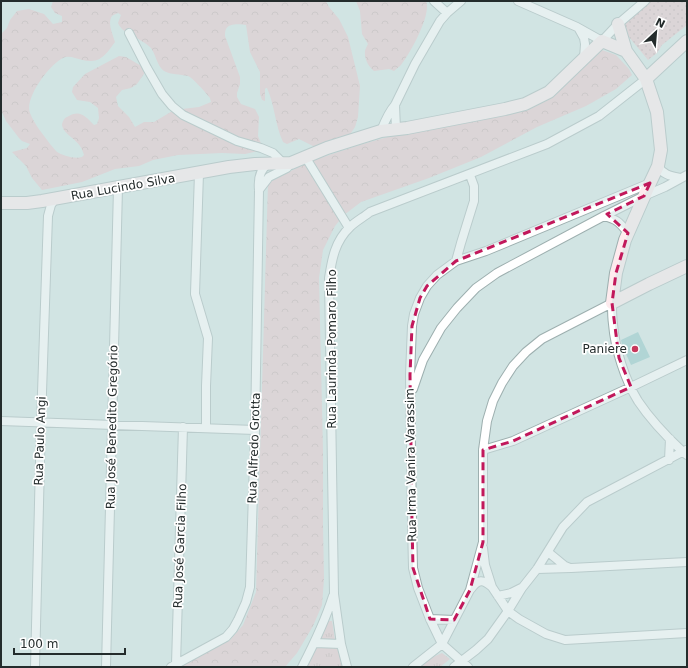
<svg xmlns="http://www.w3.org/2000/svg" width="688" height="668" font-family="'DejaVu Sans',sans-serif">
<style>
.grass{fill:url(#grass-tufts)}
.forest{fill:url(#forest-crowns);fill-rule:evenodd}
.park{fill:url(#park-dots)}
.building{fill:#89c4c4}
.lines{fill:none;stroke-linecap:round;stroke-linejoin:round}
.street-casing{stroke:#9dafaf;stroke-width:10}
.secondary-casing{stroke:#9dafaf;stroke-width:14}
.street{stroke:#fff;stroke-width:8}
.secondary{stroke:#feebee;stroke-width:12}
.marked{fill:none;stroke:#c2185b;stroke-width:3;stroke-dasharray:8 5;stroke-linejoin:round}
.poi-dot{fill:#c7385c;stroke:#fff;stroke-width:1.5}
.labels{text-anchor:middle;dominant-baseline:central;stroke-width:3.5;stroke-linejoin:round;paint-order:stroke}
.street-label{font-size:12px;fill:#242c2c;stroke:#fff}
.poi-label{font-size:12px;fill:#242c2c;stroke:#fff;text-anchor:end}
</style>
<defs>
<pattern id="grass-tufts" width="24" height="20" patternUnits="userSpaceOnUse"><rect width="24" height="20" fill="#e6c3c7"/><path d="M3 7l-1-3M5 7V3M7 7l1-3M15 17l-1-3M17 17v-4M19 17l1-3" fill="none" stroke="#c5a8ab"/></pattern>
<pattern id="forest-crowns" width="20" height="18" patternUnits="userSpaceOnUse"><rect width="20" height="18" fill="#e6c3c7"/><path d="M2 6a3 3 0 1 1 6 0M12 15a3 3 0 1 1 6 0" fill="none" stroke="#c5a8ab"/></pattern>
<pattern id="park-dots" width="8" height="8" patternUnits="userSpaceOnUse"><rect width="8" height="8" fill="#e6c3c7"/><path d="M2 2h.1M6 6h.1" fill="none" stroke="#c5a8ab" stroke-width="1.8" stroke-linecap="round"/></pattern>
</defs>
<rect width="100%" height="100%" fill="#d1e4e3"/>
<path class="grass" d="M329 621H332L336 646 345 667H306L311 659 327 622Z
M442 653 450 659 440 667H419L433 657Z"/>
<path class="forest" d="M53 1H326L329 7 339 19 348 37 360 86 358 117 355 127 347 139 328 146H313L299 139 287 144 283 142C275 125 275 106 267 88H266L265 89V101L262 100 260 94V72L250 52 246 25C240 24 229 23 226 29 225 31 225 35 225 36L240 77V84L237 93V97L241 104 255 109 259 117 258 136 262 146 258 151 245 154 222 153 178 155 153 160 139 166 115 169 82 182 42 190 32 178 26 166 12 152 27 148 30 144 22 141 19 138 6 121 1 110V34L7 28 10 20 17 11 29 9 44 14 53 24 62 22V16L55 13 51 7ZM118 13 121 15 118 23C123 35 141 38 150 47 156 53 156 65 164 71 171 75 180 74 188 76 193 78 206 93 210 98L211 102 199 107 174 110 154 122H144L135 127 129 117 118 106 116 97 122 90 131 88 137 84 146 71 143 67 126 57 119 56 85 74 73 87 72 92 77 100 90 102 98 108 99 118 97 124 94 125C85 116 80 109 67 117 64 118 63 121 62 124 62 133 76 139 80 146 82 149 83 152 84 155L82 157C75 159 62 156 56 151 54 149 52 146 50 144 43 134 34 124 30 113 24 98 50 64 63 58 67 56 71 57 75 58 80 59 85 61 90 61 102 62 109 50 115 42 113 35 107 23 112 16 113 15 116 14 118 13Z
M356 1H426C432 14 410 54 401 65 399 67 396 69 394 71L389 69 374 71C368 66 364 58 365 51 365 50 367 46 368 44L362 34 360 11Z
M602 50 616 55 629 69 632 75 616 89 586 106 537 127 481 157 429 178 361 202 344 215 335 226 323 250 319 278 323 451V525L324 579 322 605 313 626 297 653 285 667H176L230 640 243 625 256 592 268 183 308 162 359 145 391 136 459 123 527 106 578 71Z"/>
<path class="park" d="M648 1H687V25L662 45 657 53 648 60 624 31V21Z"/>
<path class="building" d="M638 332 650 357 631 365 622 345 621 340Z"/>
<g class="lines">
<defs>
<path id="street" d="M434 1 447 13
M518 1 577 27 602 41 618 24 645 1
M579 29 584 38 585 44 584 58
M129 33 147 68 162 94 172 106 183 115 237 141 261 148 273 153 283 163
M395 105 396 129
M381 131C385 121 388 113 395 105L415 64 440 21 447 13 461 1
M306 158 349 228
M658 166C663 175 671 176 681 178
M199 173 195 294 208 338 206 386V428
M259 190 269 177 287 168 291 163
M604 216C618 220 619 222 628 233
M456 261 461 243 474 201V186L470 175
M413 389 423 360 441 328 457 308 476 288 497 273 604 216 644 196 665 187 687 175
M1 421 255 430
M483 450 513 441 631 387 687 360
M669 460 670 439
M483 548 485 565 492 587 508 611 519 619 546 634 565 640 687 633
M548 552 565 566 570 568
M537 569 571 568 687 562
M471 589C478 579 483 579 492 587
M498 596 511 593 521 588
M430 619 454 620
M315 643 341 644
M176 664 183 427
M35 667 41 422 48 216 51 205 55 199
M106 667 118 188
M171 667 226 637 233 629 238 620 246 602 250 587 255 430 259 190C258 180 259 170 268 164
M302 667C314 644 325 621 333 596
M347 667 341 644 334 594 329 278C332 259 335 241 350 227 356 221 364 217 370 212L547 144 599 116 646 79
M413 667 442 644 470 590 483 542V450L487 421 493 401 502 383 513 366 526 352 542 339 612 303C612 310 612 317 613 324 615 349 625 380 638 401 650 419 667 437 683 452L687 455
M454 667 476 650 488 639 508 611 522 588 537 569 563 527 587 502 686 450
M468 667 442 644 430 619 418 588 413 568 412 523 410 375 412 326 414 314 420 298 427 286 437 275 456 261 486 251 650 183"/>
<path id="secondary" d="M618 24 626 51
M646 79 687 41
M1 203H27L42 201 229 167 255 164 291 163 327 148 381 131 407 128 505 109 525 104 549 92 602 41 626 51 646 79 657 112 661 150 658 166 650 183 625 240 616 273 612 303
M612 303 649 284 687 266"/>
</defs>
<use href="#street" class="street-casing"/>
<use href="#secondary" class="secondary-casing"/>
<use href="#street" class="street"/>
<use href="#secondary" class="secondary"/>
</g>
<path d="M0 0H688V668H0ZM650 183 644 196 607 214 628 233 616 273 612 303 619 358 631 387 513 441 483 450V542L470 590 454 620 430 619 413 568 412 523 410 375 412 326 420 298 427 286 456 261Z" fill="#d1e4e3" fill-opacity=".55" fill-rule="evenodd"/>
<path class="marked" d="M650 183 644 196 607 214 628 233 616 273 612 303 619 358 631 387 513 441 483 450V542L470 590 454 620 430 619 413 568 412 523 410 375 412 326 420 298 427 286 456 261Z"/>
<circle class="poi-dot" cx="635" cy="349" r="4"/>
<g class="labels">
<g class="street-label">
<text transform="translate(123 187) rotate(-10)">Rua Lucindo Silva</text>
<text transform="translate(332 349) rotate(-90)">Rua Laurinda Pomaro Filho</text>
<text transform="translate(112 427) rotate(-89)">Rua José Benedito Gregório</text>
<text transform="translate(40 441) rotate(-88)">Rua Paulo Angi</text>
<text transform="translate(254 448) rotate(-88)">Rua Alfredo Grotta</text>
<text transform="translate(411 465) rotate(-91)">Rua Irma Vanira Varassim</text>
<text transform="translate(180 546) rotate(-88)">Rua José Garcia Filho</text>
</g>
<g class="poi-label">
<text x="627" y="349">Paniere</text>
</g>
</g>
<rect width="688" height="668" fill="none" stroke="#242c2c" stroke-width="4"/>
<g transform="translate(656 32) rotate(26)" stroke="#ffffff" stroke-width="3" paint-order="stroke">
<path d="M0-3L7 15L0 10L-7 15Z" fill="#242c2c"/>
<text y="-6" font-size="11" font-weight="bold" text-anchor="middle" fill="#242c2c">N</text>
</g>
<path d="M14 648v6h111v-6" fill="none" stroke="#242c2c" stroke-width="2"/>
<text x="20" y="648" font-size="12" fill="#242c2c" stroke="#ffffff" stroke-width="3" paint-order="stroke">100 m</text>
</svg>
